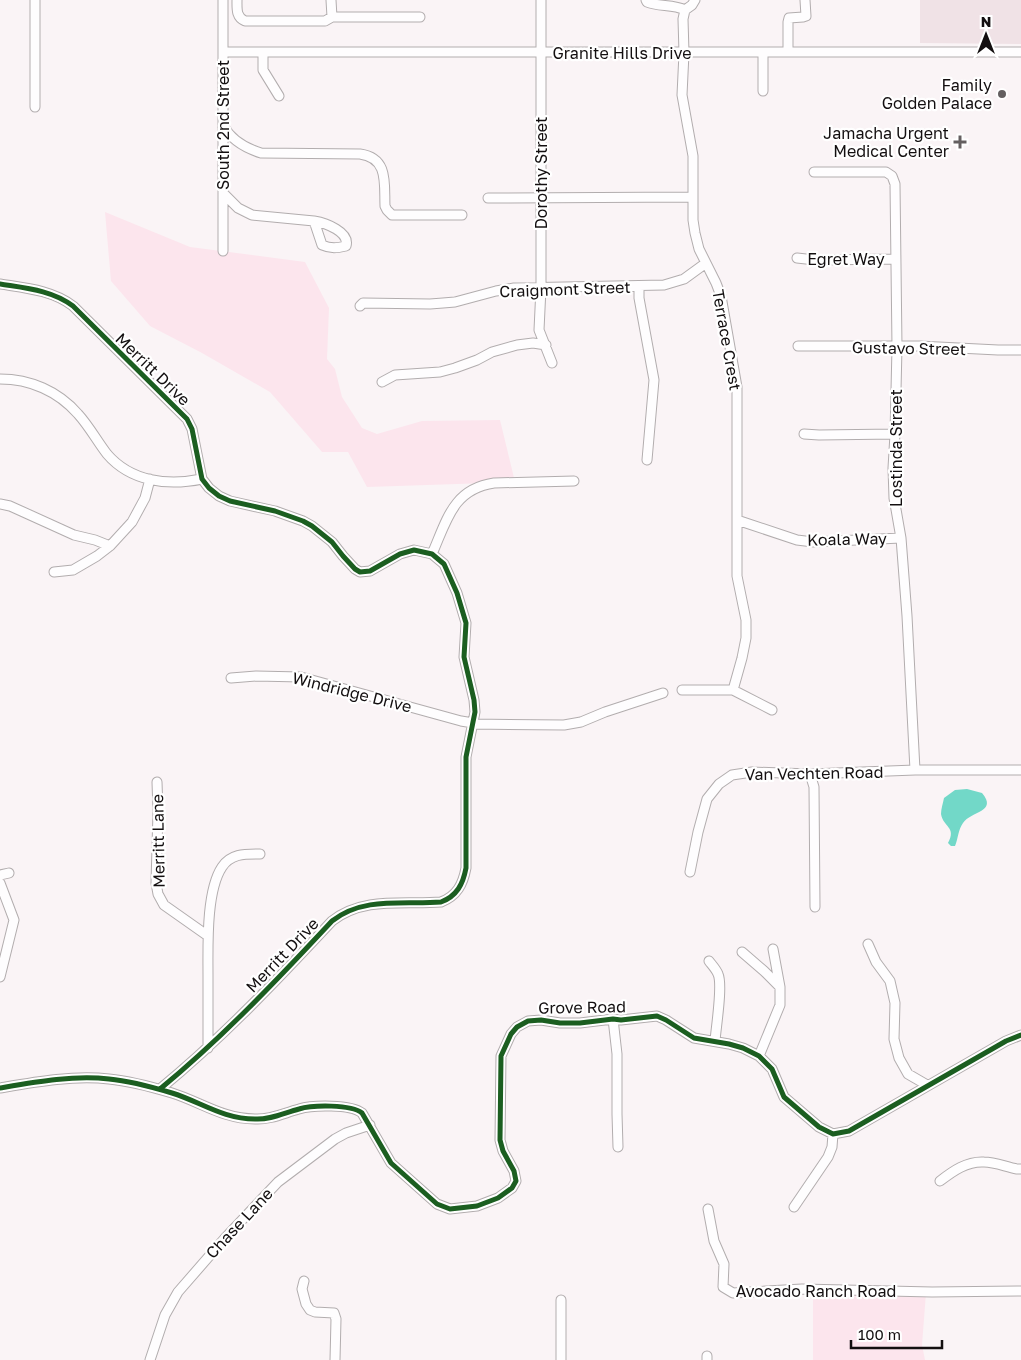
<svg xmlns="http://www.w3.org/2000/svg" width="1021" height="1360" font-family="'Golos Text',sans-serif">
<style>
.built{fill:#f0e2e6}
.green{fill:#fce5ed}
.water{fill:#72d8c8}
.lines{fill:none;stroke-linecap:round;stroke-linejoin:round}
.minor-casing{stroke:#b2adae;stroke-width:11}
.minor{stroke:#fefdfe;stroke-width:9}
.cycleway-casing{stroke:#fff;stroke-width:8}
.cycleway{stroke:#1b5e20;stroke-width:5}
.poi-dot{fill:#645f60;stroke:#fff;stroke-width:2}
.labels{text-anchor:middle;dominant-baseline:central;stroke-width:4.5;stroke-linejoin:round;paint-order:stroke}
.street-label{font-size:16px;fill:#130f10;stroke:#fff}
.poi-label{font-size:16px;fill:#130f10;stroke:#fff;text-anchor:end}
</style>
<rect width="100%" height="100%" fill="#faf4f6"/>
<path class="built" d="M920 0H1021V44L920 43Z"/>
<path class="green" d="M105 212 190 247 305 262 329 308 327 359 335 369 342 397 362 428 377 434 422 421 500 420 515 482 367 487 348 452H322L270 392 202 353 150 326 111 281Z
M813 1293H926L922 1345 925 1360H813Z"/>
<path class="water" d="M967 789 982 793C998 812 971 811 963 823 958 830 958 839 955 846H951L948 843C957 827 943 827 941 814 941 809 943 803 944 798L955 790Z"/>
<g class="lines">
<defs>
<path id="minor" d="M35 0V107
M237 0C237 9 236 17 245 21H325L332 17 331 0
M541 0V288L539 330 552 363
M646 0 647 2C659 7 673 4 685 10L692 5 695 0
M685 10 683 19 684 53 682 95 693 156V220L695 233 699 249 716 283 721 296 737 387V576L746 620V638L742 658 733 690
M332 17H420
M223 52H1021
M763 52V91
M788 52V22L789 18 803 17 806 16 805 0
M263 53V70L279 96
M223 125C231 140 245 148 261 153L360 154C389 158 384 184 385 206L387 210 392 215H462
M814 172H886L892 176 895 184 897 347 895 434 893 468 894 498 901 538 907 616 915 770
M223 193 238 208 252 215 314 221 322 245C331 249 337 248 346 246 350 232 326 223 314 221
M488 198 692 197
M223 251V0
M797 258 815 260 896 259
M0 284C25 288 52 290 73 306L187 419 192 429 202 479 209 488 219 496 230 501 275 511 303 521 312 526 332 542 343 556 355 569 360 572 370 571 400 554 414 550 432 554 444 564 457 593 466 623 464 657 474 700 475 712 466 757V868C463 884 457 896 441 902 404 905 364 896 332 921 277 980 222 1038 160 1089
M639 286V298L654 380 647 460
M360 306 363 303 430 304 443 303 455 302 496 291 514 288 664 285 684 279 706 263
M798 346H919L998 350H1021
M0 379C30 379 58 391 78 414 89 426 97 441 107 454 131 482 168 486 202 479
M382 382 395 375 440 372 455 368 477 360 492 352 517 345 533 343 546 345
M804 434 819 435 895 434
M0 504 10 506 74 535 95 540 110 546
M737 520 797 540 813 542 901 538
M432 554C447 520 453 489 494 483L574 481
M54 572 73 570 97 556 110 546 132 522 145 498 150 479
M231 678 256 676 301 677 461 721 473 723
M682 690H733L772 710
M472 724 564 725 581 722 605 712 663 693
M810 774 814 787 815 907
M157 782 158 811 156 883 158 894 164 905 208 936
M690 872 698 832 707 799 719 784 732 775 752 772 810 774 915 770H1021
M0 875 9 873
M0 883 14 920 0 977
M868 944 876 962 890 981 895 1003 894 1039 899 1058 908 1074 927 1085
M742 952 764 971 780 987
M709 961C712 965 716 969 718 974 723 985 716 1027 715 1041
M613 1019 617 1054V1114L618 1147
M208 1048C208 1024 208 1000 208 975 208 946 206 891 222 867 231 853 246 854 260 854
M759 1056 780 1005V987L773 949
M0 1088C35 1082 73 1075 109 1079 131 1081 152 1087 172 1093 201 1102 223 1119 255 1119 270 1120 284 1113 299 1109 312 1105 351 1104 362 1113L391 1163 437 1204 450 1209 477 1206 498 1198 512 1188 516 1181 514 1171 503 1151 500 1140 501 1056 511 1034 517 1027 528 1021 541 1020 560 1023H580L613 1019 621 1020 657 1016 666 1020 694 1038 729 1044 743 1048 759 1056 772 1069 784 1097 819 1127 833 1134 849 1131 1006 1041 1021 1035
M940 1181C953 1171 967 1161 984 1162 995 1162 1006 1167 1017 1169H1021
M794 1207 828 1157 832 1147 833 1134
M708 1209 714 1241 724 1264 723 1287 733 1293 802 1289 932 1292 1021 1291
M304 1281 302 1289 306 1304 310 1310 315 1312 334 1313 336 1319 335 1360
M561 1300V1360
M150 1360 165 1315 178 1292 225 1238 278 1182 335 1139 346 1133 370 1125
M707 1360V1356"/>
</defs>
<use href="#minor" class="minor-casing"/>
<use href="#minor" class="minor"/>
<defs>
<path id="cycleway" d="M0 284C25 288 52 290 73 306L187 419 192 429 202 479 209 488 219 496 230 501 275 511 303 521 312 526 332 542 343 556 355 569 360 572 370 571 400 554 414 550 432 554 444 564 457 593 466 623 464 657 474 700 475 712 466 757V868C463 884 457 896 441 902 404 905 364 896 332 921 277 980 222 1038 160 1089
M0 1088C35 1082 73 1075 109 1079 131 1081 152 1087 172 1093 201 1102 223 1119 255 1119 270 1120 284 1113 299 1109 312 1105 351 1104 362 1113L391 1163 437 1204 450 1209 477 1206 498 1198 512 1188 516 1181 514 1171 503 1151 500 1140 501 1056 511 1034 517 1027 528 1021 541 1020 560 1023H580L613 1019 621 1020 657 1016 666 1020 694 1038 729 1044 743 1048 759 1056 772 1069 784 1097 819 1127 833 1134 849 1131 1006 1041 1021 1035"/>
</defs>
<use href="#cycleway" class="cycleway-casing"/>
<use href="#cycleway" class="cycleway"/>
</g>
<g class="poi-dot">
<circle cx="1002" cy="94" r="5"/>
<path d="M957.5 134.5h5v5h5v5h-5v5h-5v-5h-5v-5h5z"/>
</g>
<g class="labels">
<g class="street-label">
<text x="622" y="53">Granite Hills Drive</text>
<text transform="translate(223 125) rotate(-90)">South 2nd Street</text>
<text transform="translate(541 173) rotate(-90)">Dorothy Street</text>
<text x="846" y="259">Egret Way</text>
<text transform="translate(565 289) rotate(-2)">Craigmont Street</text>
<text transform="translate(727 340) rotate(80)">Terrace Crest</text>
<text transform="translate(909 348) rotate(1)">Gustavo Street</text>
<text transform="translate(153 369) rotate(44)">Merritt Drive</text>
<text transform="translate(896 448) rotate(-90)">Lostinda Street</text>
<text transform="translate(847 539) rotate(-1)">Koala Way</text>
<text transform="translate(352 692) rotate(14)">Windridge Drive</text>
<text transform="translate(814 773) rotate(-1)">Van Vechten Road</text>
<text transform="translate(158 841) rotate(-91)">Merritt Lane</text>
<text transform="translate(282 955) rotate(-46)">Merritt Drive</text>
<text transform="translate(582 1007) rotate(-1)">Grove Road</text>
<text transform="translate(239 1223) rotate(-47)">Chase Lane</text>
<text x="816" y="1291">Avocado Ranch Road</text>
</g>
<g class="poi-label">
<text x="992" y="85">Family<tspan x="992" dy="18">Golden Palace</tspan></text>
<text x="949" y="133">Jamacha Urgent<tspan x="949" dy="18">Medical Center</tspan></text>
</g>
</g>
<g transform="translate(986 35)" stroke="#ffffff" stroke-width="4" paint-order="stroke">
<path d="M0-4L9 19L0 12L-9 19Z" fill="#130f10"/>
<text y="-8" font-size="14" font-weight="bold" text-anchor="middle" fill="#130f10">N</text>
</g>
<path d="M851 1340v8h91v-8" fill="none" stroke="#130f10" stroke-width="2.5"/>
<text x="858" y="1340" font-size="15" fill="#130f10" stroke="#ffffff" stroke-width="4" paint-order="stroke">100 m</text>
</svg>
